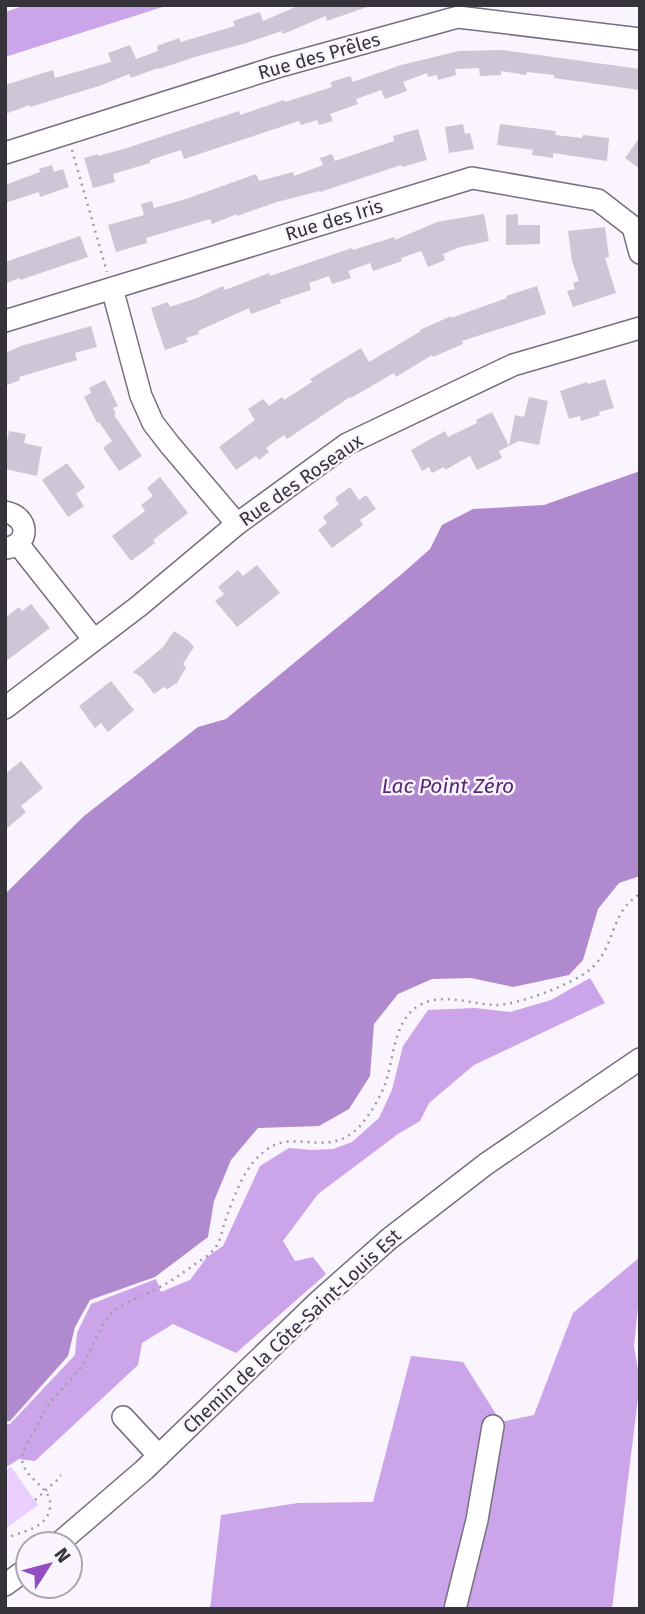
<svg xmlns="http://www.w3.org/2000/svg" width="645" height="1614" font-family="'Fira Sans',sans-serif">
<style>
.green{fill:#e9ceff}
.forest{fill:#cba4ea}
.water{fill:#b089ce}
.building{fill:#cec5d6}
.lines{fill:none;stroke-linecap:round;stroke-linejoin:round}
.minor-casing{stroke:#776f7e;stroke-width:24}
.path{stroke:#a09ba4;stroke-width:2.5;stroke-dasharray:2 5;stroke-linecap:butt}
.minor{stroke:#fff;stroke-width:21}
.labels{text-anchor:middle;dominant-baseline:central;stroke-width:5;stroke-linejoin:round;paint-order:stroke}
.street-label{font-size:19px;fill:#37333a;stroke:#f9f4fe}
.water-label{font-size:21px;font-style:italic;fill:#592779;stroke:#f9f4fe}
</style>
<rect width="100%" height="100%" fill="#f9f4fe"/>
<path class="green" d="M11 1467 38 1505 5 1529V1470Z"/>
<path class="forest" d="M26 5H169L5 57V12Z
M590 978 605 1003 474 1065 429 1103 420 1121 398 1134 318 1194 283 1241 295 1261 313 1257 326 1274 236 1353 173 1324 142 1343 138 1365 35 1461 19 1459 5 1468V1425L10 1424 75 1355 77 1333 91 1304 156 1279 161 1292 190 1280 207 1257 223 1246 260 1166 289 1148 312 1150 333 1149 352 1142 379 1118 392 1090 403 1046 428 1010 475 1008 510 1012 551 1000Z
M640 1257V1288L634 1346 640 1382 612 1609H210L221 1515 298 1503 373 1502 411 1356 463 1362 501 1422 534 1415 573 1313Z"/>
<path class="water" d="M640 471V876L619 883 598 909 583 960 569 975 513 987 471 978 432 979 398 994 374 1024 370 1076 349 1109 319 1126 258 1128 231 1160 214 1201 208 1237 155 1277 90 1300 75 1327 68 1356 10 1421 5 1422V894L84 816 198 727 226 719 403 573 430 549 442 525 473 509 544 505Z"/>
<path class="building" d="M300 5H367V7L327 21 326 16 283 34 282 31 243 44 198 56 159 69 158 68 131 78 129 74 102 85 30 107V105L5 114V85L53 70 55 78 111 62 108 53 130 45 136 59 158 51 157 46 179 38 181 42 235 26 233 21 260 12 263 21Z
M502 50 640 69V90L554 78V75L527 72 526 75 501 71V75L480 76 479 68 455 69 456 75 438 80 437 75 428 77 427 73 403 82 407 91 385 99 381 90 356 99 358 104 330 114 333 121 319 125 317 120 301 125 299 121 184 159 181 150 150 160V163L113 174 115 182 93 188 84 158 98 154V156L127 148 239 111 240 115 284 100 285 102 332 87 331 82 350 76 353 82 401 65 459 51Z
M463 124 465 134 470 133 474 149 449 153 445 127Z
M500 124 556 131 555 135 582 138 583 135 609 138 607 161 553 153V158L532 155 533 150 497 145Z
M418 129 427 160 402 167 401 165 320 192V191L277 202 237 216V214L212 224 210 219 146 238 147 243 116 252 108 225 144 215 141 204 152 201 154 208 186 199 256 174 259 181 293 172 294 176 323 165 320 158 332 154 335 161 394 141 393 136Z
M640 137V169L625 158Z
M52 165 54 172 63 169 69 187 40 197 39 192 5 203V185L40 172 39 169Z
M484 214 489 241 460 247 443 254 445 260 428 267 421 251 401 258 402 261 373 271 370 263 348 271 351 278 332 284 329 276 309 283 311 290 280 300 281 303 251 314 249 308 198 331 199 334 186 338 188 342 165 350 151 308 168 302 170 307 197 298 223 286 225 290 269 273 270 276 352 248 353 250 394 237 395 240 437 222Z
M518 214V225H540V244L506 245V215Z
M605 227 609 257 605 258 616 293 573 307 567 291 575 289 573 283 579 281 572 261 568 231Z
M80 236 88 257 20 280 19 278 5 284V262Z
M537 286 546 314 462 341 463 344 433 357 432 355 396 377 394 373 351 398 350 397 287 439 284 435 266 448 269 452 259 460 256 456 236 470 219 447 255 420 248 409 263 399 269 406 282 397 284 400 312 382 310 379 361 348 369 362 421 331 420 330 451 316V318L507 298 506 296Z
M91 326 97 347 75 353 77 360 19 377 20 380 5 386V353L21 346Z
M605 379 614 408 599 412 600 415 581 421 580 416 569 419 560 391 587 382 588 384Z
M105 380 118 406 113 408 116 414 114 415 142 456 119 471 103 448 112 441 99 422 97 423 84 397 91 393 89 388Z
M529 397 548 401 539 445 519 441 509 446 515 415 524 417Z
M492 412 509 446 499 451 502 458 477 470 470 456 445 470 444 467 432 473 429 467 422 471 411 450 445 431 448 437 477 423 476 420Z
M9 431 26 434 24 443 42 447 37 476 5 469V451Z
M67 463 85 487 76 494 84 506 68 517 42 480Z
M160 477 188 513 153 540 155 543 131 561 112 536 145 511 141 505 153 496 147 488Z
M350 487 359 500 366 495 376 509 360 520 363 525 332 548 318 530 327 523 323 517 339 504 335 498Z
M257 565 280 593 237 627 215 601 224 594 218 587 238 570 243 576Z
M31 604 50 628 5 662V618L19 607 22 611Z
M174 631 189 641 194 647 183 664 186 668 177 683 167 689 164 687 154 694 142 678 133 672 163 647Z
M111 681 134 710 108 732 101 723 95 728 79 706Z
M21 761 43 788 21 806 26 812 5 830V774Z"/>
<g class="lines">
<defs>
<path id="minor" d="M5 153 277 67 458 17 640 39
M112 288 141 396 153 423 170 445 237 524
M5 321 472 178 598 200 633 227 640 253
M5 512C29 516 31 544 7 548
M18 544 94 640
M5 708 139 606 237 524 347 444 513 365 640 328
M123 1417 159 1456
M58 1544 144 1470 319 1301 389 1239 486 1164 640 1059
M5 1585 28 1568
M455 1609 477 1520 493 1426"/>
</defs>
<use href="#minor" class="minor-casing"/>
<path class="path" d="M72 150 107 272
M35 1500 57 1480 61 1475
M5 1539C19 1532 44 1529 49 1512 57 1487 24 1482 22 1459 22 1451 28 1442 32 1435 38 1424 43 1413 50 1403 61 1389 74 1377 84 1363 93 1348 97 1330 109 1316 121 1303 139 1298 154 1290 169 1283 181 1274 194 1265 201 1260 210 1255 215 1248 220 1242 222 1232 224 1224 234 1197 244 1164 269 1148 296 1130 329 1158 359 1127 369 1116 378 1101 384 1087 395 1060 392 1018 422 1004 444 993 471 1004 495 1005 518 1005 570 985 588 971 617 949 608 913 640 894"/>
<use href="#minor" class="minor"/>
</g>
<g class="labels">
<g class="street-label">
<text transform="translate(319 56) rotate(-16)">Rue des Prêles</text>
<text transform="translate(334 220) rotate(-17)">Rue des Iris</text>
<text transform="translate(301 480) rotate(-35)">Rue des Roseaux</text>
<text transform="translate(292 1331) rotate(-43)">Chemin de la Côte-Saint-Louis Est</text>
</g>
<g class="water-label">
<text x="448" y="786">Lac Point Zéro</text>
</g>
</g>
<rect width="645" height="1614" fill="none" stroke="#37333a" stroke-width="14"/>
<g transform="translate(49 1565) rotate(54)"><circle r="33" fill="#f9f4fe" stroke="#aba7b0" stroke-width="2"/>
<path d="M0-5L12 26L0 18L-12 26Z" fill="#924dc0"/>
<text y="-10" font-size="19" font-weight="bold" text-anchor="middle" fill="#37333a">N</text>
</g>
</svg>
